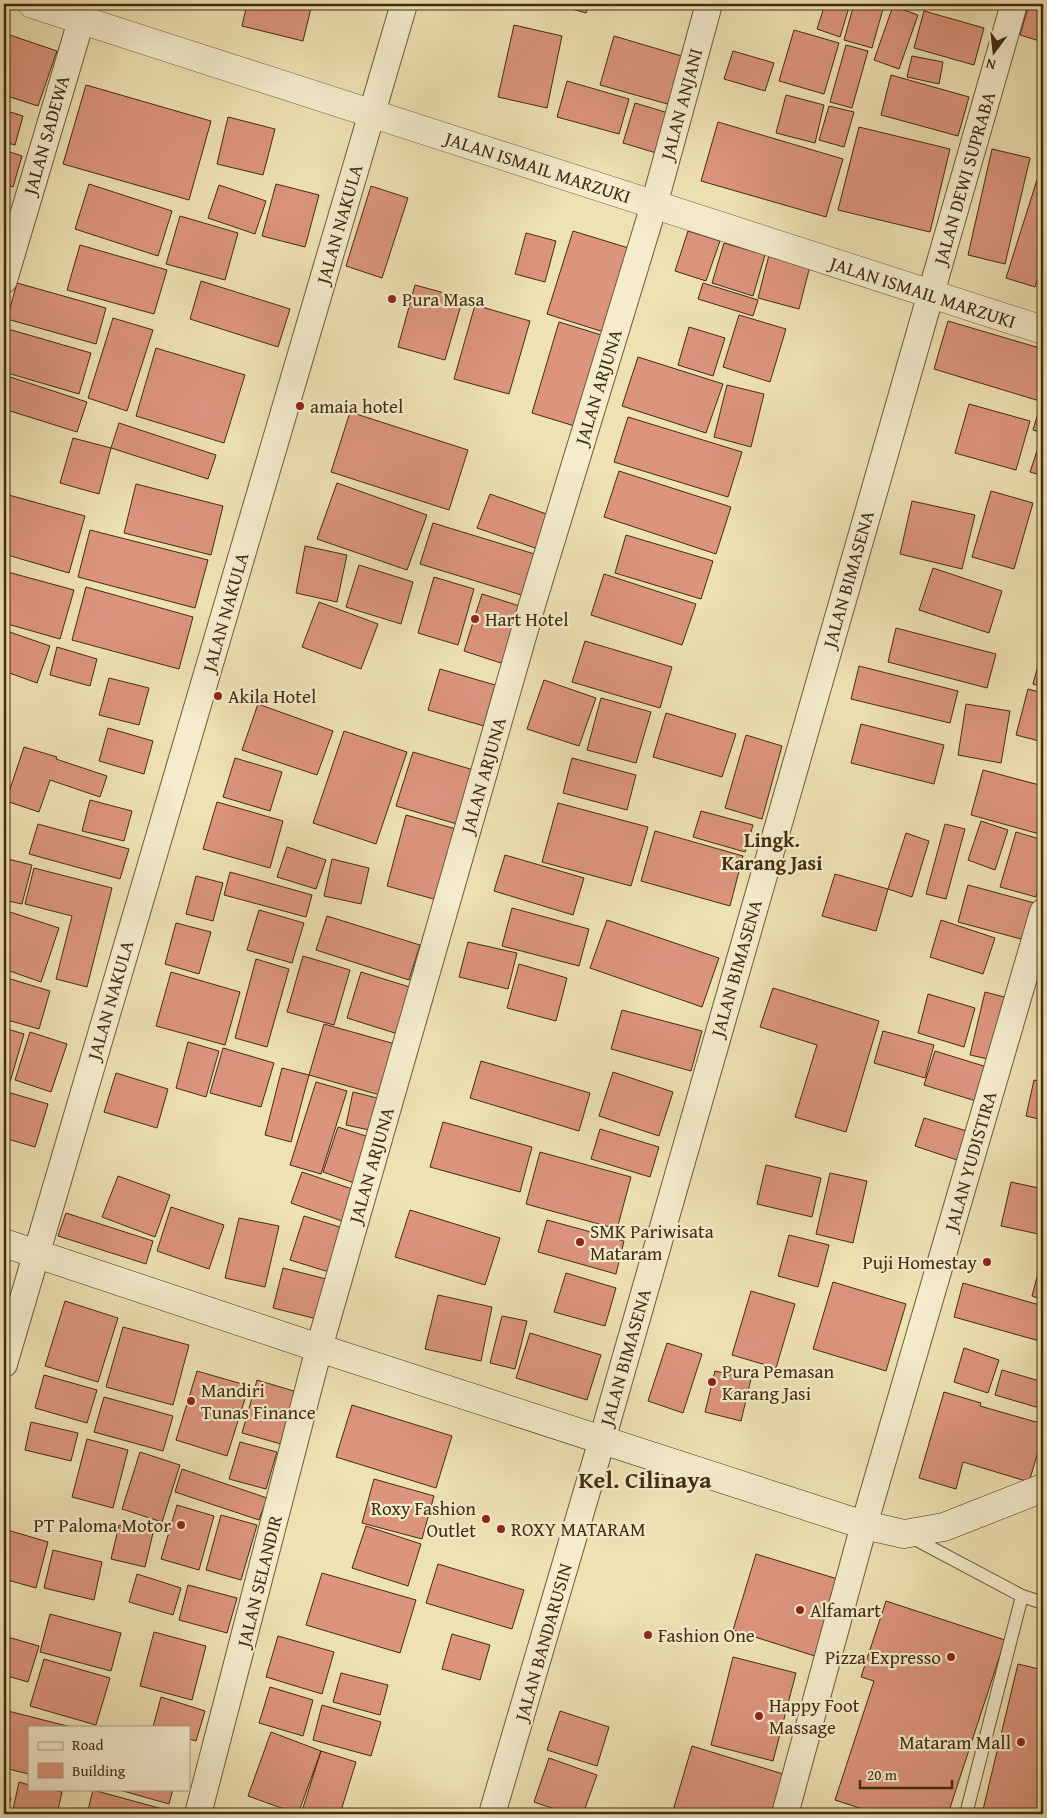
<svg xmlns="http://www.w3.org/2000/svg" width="1047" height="1818" font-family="'Gentium Book Plus',serif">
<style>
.building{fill:#dc947d;stroke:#432c0f}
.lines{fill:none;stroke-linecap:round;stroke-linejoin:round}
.service-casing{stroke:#6e5938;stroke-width:14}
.minor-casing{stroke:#6e5938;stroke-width:28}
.tertiary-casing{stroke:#6e5938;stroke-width:29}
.secondary-casing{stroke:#432c0f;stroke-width:29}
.service{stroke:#f4eccd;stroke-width:12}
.minor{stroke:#f4eccd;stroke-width:26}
.tertiary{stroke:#f4eccd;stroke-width:28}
.secondary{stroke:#f4eccd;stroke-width:28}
.poi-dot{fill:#8f2418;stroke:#f4eccd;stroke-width:2}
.labels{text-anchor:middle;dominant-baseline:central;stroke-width:4.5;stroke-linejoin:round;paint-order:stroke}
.street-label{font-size:19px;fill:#432c0f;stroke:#f4eccd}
.poi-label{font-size:19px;fill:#432c0f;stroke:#f4eccd;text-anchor:start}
.neighbourhood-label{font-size:20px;font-weight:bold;fill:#432c0f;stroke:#f4eccd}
.district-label{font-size:24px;font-weight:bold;fill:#432c0f;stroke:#f4eccd}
</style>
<rect width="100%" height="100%" fill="#eee1b2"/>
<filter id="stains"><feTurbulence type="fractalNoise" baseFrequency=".004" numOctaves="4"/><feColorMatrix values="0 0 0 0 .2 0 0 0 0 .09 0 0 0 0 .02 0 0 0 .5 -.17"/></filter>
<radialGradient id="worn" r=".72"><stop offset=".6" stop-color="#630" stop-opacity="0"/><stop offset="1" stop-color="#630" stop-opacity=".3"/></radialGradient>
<path class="building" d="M247 4H312L303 41 242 26Z
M452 4H474L473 9Z
M554 4H589L586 13Z
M825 4H850L840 37 817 29Z
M854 4H866L883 9 872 48 844 40Z
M1029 4H1043V42L1020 35Z
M893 6 918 15 899 69 874 60Z
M924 11 984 28 974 65 914 48Z
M514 25 562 36 547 108 498 97Z
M794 30 839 43 824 94 779 81Z
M4 33 57 51 38 106 4 95Z
M614 36 685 57 671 105 600 85Z
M846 45 868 51 852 108 830 102Z
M733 51 774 63 765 91 724 79Z
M912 56 943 62 939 84 907 77Z
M891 75 969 97 958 136 881 115Z
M567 81 629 99 619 134 557 117Z
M86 85 211 121 189 200 63 164Z
M786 95 824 105 815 143 776 133Z
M635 103 675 115 663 155 623 143Z
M829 106 854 112 844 147 819 140Z
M4 110 23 116 15 145 4 142Z
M228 117 275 129 263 175 217 164Z
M718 122 843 159 826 217 701 181Z
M859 127 950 149 930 232 838 210Z
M992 149 1030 158 1005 264 968 255Z
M4 150 22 156 13 187 4 184Z
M1042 164 1043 260 1035 287 1006 278Z
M89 184 172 211 158 256 75 229Z
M276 184 319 195 305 247 262 236Z
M219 185 266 201 255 234 208 218Z
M371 186 408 198 382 278 346 266Z
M4 210 12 212 4 245Z
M180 216 238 233 225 280 166 264Z
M573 231 635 250 610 334 547 314Z
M688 231 720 241 706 281 675 271Z
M526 233 556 241 545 282 515 274Z
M724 243 765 255 753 296 712 283Z
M80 245 167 270 154 314 67 290Z
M769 255 810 266 799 309 758 298Z
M201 281 290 309 278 347 190 319Z
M17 283 106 308 96 344 7 319Z
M703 283 758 300 753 316 698 299Z
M415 285 463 298 445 360 398 347Z
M475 305 530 321 509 394 454 379Z
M739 315 786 329 770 382 723 367Z
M113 318 153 330 127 411 88 398Z
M948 321 1043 349V402L934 369Z
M559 322 608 337 581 428 532 413Z
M689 327 725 338 713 376 678 365Z
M8 329 91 353 79 394 4 372V345Z
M156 348 245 375 224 443 136 416Z
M638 357 723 384 706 433 622 406Z
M4 375 87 402 77 432 4 409Z
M727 385 764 394 751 447 714 437Z
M1041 403H1043V433L1033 430Z
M969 404 1030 421 1016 470 955 453Z
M350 412 468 450 449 510 331 472Z
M628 417 742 452 728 497 614 462Z
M119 423 216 455 208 479 111 448Z
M73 438 111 448 99 494 60 483Z
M1040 442 1043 443V476L1030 472Z
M619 471 731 507 716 554 604 517Z
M337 483 427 515 407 570 317 539Z
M136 484 223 506 211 555 124 533Z
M991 491 1033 503 1014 569 972 557Z
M5 494 85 516 69 573 4 554Z
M490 494 552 516 541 550 477 528Z
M912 501 975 515 962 569 900 554Z
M433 523 541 556 528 597 420 564Z
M90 530 208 560 195 608 78 577Z
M626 535 713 561 701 599 615 573Z
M305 546 347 555 337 602 296 593Z
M359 565 413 582 401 624 346 607Z
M933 568 1002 591 989 633 919 610Z
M4 571 74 590 60 639 4 623Z
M604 574 696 604 682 645 591 615Z
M434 577 474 589 458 645 418 633Z
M86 587 193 617 179 669 72 640Z
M482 594 526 608 507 665 464 651Z
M319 602 378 624 361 669 302 647Z
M896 628 996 654 987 688 888 662Z
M4 630 50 646 37 683 4 671Z
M585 641 672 667 660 708 572 682Z
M57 647 97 659 90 686 50 675Z
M1043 647V687L1033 684Z
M859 666 958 691 950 723 851 699Z
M440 669 495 685 484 726 428 710Z
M109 678 149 688 139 725 99 715Z
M544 680 596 698 579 746 527 729Z
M1028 689 1043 693V742L1016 735Z
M601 698 651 712 636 763 587 750Z
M258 704 333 731 317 775 242 750Z
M966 704 1010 711 1001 763 958 755Z
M666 713 736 734 722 777 653 757Z
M861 724 944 745 934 784 851 763Z
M108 728 153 741 144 774 99 761Z
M344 731 407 752 376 844 313 823Z
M746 735 782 746 762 819 725 808Z
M24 747 57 757 56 759 107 776 100 797 50 780 39 812 6 801Z
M413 752 477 771 460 825 396 806Z
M235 758 282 772 270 811 223 797Z
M572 758 636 775 627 810 563 793Z
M983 770 1043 786V835L971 815Z
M90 800 132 811 124 841 82 831Z
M217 802 283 821 270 868 203 849Z
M558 803 648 827 631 886 542 862Z
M701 811 753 825 745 852 693 837Z
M406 815 456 829 437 900 387 886Z
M981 821 1008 830 995 870 968 860Z
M38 824 129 849 120 879 29 854Z
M945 824 965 829 946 899 926 894Z
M655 831 743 856 730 906 641 881Z
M1016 832 1043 840V871L1036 897 1000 887Z
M906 833 929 841 912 897 888 889Z
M287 847 326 860 316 889 277 877Z
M505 855 584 878 573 915 494 891Z
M4 858 32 865 22 904 4 900Z
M332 859 369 868 361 904 324 896Z
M34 868 112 888 87 987 56 979 72 916 25 904Z
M230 872 312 895 306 917 224 895Z
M835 874 888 889 876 931 822 916Z
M196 876 223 883 213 921 186 914Z
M968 885 1042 905 1032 942 958 922Z
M512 908 589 929 579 966 502 946Z
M4 910 59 928 41 982 4 969Z
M259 910 304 923 292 963 247 950Z
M327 916 420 945 409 980 316 950Z
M607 920 719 958 702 1007 590 968Z
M941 920 995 938 983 974 930 957Z
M176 923 211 932 199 974 165 964Z
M468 942 517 953 508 989 459 977Z
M303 956 350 970 334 1025 287 1012Z
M256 959 289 969 267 1047 235 1038Z
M519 964 567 978 556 1021 507 1008Z
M171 972 240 992 225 1045 156 1026Z
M361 972 413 988 398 1034 347 1018Z
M4 977 50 991 39 1029 4 1019Z
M773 988 879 1021 846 1132 795 1117 817 1045 760 1027Z
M985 992 1012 999 997 1061 970 1055Z
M928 994 975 1008 964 1047 918 1033Z
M622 1010 702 1031 691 1071 611 1049Z
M324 1024 395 1044 380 1095 309 1075Z
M4 1028 24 1034 10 1082 4 1080Z
M883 1031 934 1045 925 1078 874 1063Z
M30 1032 67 1044 51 1092 15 1080Z
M188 1042 219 1051 206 1097 176 1088Z
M223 1048 274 1063 261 1107 210 1093Z
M935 1051 987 1067 976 1101 924 1085Z
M481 1061 590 1093 579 1131 470 1098Z
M282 1068 309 1075 291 1142 265 1135Z
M613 1072 673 1092 659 1136 599 1116Z
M116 1073 168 1089 157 1128 104 1112Z
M1034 1080 1043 1082V1120L1026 1116Z
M316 1082 347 1091 321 1174 290 1165Z
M4 1091 48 1104 35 1147 4 1138Z
M353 1092 381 1099 374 1131 346 1125Z
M924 1118 970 1132 960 1161 915 1146Z
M443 1122 532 1147 520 1192 430 1167Z
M338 1127 372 1138 357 1184 323 1172Z
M600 1129 659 1147 650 1177 591 1159Z
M540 1152 631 1177 617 1229 526 1204Z
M766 1165 821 1178 812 1217 757 1204Z
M302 1172 355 1190 345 1222 291 1203Z
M830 1173 867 1181 853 1243 816 1234Z
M118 1176 170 1195 155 1237 102 1217Z
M1011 1182 1043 1189V1235L1001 1226Z
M171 1207 224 1225 209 1269 157 1251Z
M410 1210 500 1238 485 1285 395 1257Z
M66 1213 153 1241 146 1264 58 1236Z
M304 1216 343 1228 329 1272 290 1260Z
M239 1218 279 1226 265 1287 225 1278Z
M547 1220 624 1241 616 1274 538 1252Z
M789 1235 829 1245 818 1287 778 1276Z
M1041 1262 1043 1263V1300L1032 1296Z
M283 1268 330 1280 321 1320 273 1308Z
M566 1273 616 1288 605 1326 554 1312Z
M833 1282 906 1304 886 1371 813 1349Z
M963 1283 1043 1306V1342L954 1317Z
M751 1291 795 1304 776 1368 732 1355Z
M438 1295 492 1307 481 1361 425 1349Z
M65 1301 118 1318 98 1382 45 1366Z
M502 1316 527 1321 515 1369 490 1363Z
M123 1327 189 1345 173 1405 106 1387Z
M530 1333 601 1355 587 1400 516 1378Z
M667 1343 702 1354 683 1413 648 1401Z
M964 1348 999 1360 988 1393 954 1382Z
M1002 1370 1043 1382V1409L995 1395Z
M197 1371 249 1386 227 1456 176 1440Z
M715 1371 751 1379 741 1421 705 1412Z
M44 1375 97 1390 87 1423 35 1408Z
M257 1380 297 1392 281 1444 242 1433Z
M944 1392 981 1403 980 1406 1043 1424V1435L1029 1482 963 1462 956 1489 919 1478Z
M104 1397 173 1416 163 1451 94 1432Z
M352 1405 452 1436 436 1488 336 1457Z
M31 1422 78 1433 71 1461 25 1450Z
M87 1439 128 1450 113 1508 72 1497Z
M240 1442 277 1452 266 1489 229 1479Z
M140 1452 180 1465 162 1522 122 1509Z
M182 1469 267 1498 259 1520 175 1492Z
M374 1479 434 1496 422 1539 362 1523Z
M177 1505 214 1516 199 1570 161 1559Z
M221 1515 257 1525 241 1580 206 1570Z
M119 1525 153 1533 145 1567 111 1559Z
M366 1526 421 1544 408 1586 352 1568Z
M4 1529 48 1542 36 1588 4 1579Z
M53 1550 102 1562 94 1600 44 1588Z
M756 1554 844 1581 821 1658 733 1630Z
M438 1564 524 1590 512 1629 426 1603Z
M322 1573 416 1600 400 1653 306 1625Z
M137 1574 181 1588 173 1615 129 1602Z
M188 1585 237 1598 227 1633 179 1620Z
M886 1601 1005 1640 948 1814H878L835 1800 874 1681 861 1677Z
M50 1614 121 1633 111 1671 40 1652Z
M154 1632 206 1646 192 1700 140 1686Z
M452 1634 490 1645 480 1680 442 1669Z
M4 1636 39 1646 28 1682 4 1675Z
M278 1636 334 1652 322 1694 266 1677Z
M733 1657 796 1673 773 1761 711 1745Z
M44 1659 110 1678 96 1725 30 1706Z
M1018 1664 1043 1670V1814H982Z
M341 1673 388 1685 380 1715 333 1702Z
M270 1687 313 1700 303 1736 259 1723Z
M161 1697 205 1711 196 1741 189 1739V1727H153Z
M322 1705 381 1722 371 1756 313 1740Z
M4 1710 71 1727H29V1774L4 1768Z
M560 1711 609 1727 597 1766 547 1750Z
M271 1732 321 1751 298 1814 248 1796Z
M692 1746 783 1774 771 1814H672Z
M321 1751 356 1762 340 1814H301Z
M549 1758 597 1775 583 1814H569L534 1802Z
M19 1782 29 1785V1789H48L62 1792 57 1814H12Z
M116 1789H173L169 1804Z
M93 1790 170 1811 169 1814H87Z
M4 1796 11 1798 6 1814H4Z"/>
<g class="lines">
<defs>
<path id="service" d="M911 1537 1022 1596 1043 1603
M966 1814 1022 1596"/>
<path id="minor" d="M4 280 86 4
M4 1364 404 4
M198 1814 319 1348 532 605 654 205 709 4
M492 1814 602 1440 1014 4
M785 1814 864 1525 1043 912"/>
<path id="tertiary" d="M32 4 1043 330"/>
<path id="secondary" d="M4 1243 319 1348 864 1525 904 1534 944 1527 1043 1488"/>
</defs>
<use href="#service" class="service-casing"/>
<use href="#minor" class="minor-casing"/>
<use href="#tertiary" class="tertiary-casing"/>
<use href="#secondary" class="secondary-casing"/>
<use href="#service" class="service"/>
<use href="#minor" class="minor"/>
<use href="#tertiary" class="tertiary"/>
<use href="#secondary" class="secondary"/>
</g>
<g class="poi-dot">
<circle cx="392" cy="299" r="5"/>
<circle cx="300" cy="406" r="5"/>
<circle cx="475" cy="619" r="5"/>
<circle cx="218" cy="696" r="5"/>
<circle cx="580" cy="1242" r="5"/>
<circle cx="987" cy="1262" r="5"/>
<circle cx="712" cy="1382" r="5"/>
<circle cx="191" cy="1401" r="5"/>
<circle cx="486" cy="1519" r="5"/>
<circle cx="181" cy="1525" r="5"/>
<circle cx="501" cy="1529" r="5"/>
<circle cx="800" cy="1610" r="5"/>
<circle cx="648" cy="1635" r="5"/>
<circle cx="951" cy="1657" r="5"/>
<circle cx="759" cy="1716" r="5"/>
<circle cx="1021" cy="1742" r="5"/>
</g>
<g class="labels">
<g class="street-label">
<text transform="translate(681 104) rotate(-75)">JALAN ANJANI</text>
<text transform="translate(46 135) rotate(-74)">JALAN SADEWA</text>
<text transform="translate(538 167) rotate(18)">JALAN ISMAIL MARZUKI</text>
<text transform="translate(964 178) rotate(-74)">JALAN DEWI SUPRABA</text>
<text transform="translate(339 224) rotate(-74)">JALAN NAKULA</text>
<text transform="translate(923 292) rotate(18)">JALAN ISMAIL MARZUKI</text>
<text transform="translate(598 387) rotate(-73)">JALAN ARJUNA</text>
<text transform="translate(848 579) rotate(-74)">JALAN BIMASENA</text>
<text transform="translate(225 612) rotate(-74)">JALAN NAKULA</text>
<text transform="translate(483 775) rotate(-74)">JALAN ARJUNA</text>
<text transform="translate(736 968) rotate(-74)">JALAN BIMASENA</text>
<text transform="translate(110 1000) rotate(-74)">JALAN NAKULA</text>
<text transform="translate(970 1161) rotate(-74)">JALAN YUDISTIRA</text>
<text transform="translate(371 1165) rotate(-74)">JALAN ARJUNA</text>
<text transform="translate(625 1357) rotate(-74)">JALAN BIMASENA</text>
<text transform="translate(259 1581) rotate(-76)">JALAN SELANDIR</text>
<text transform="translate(543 1642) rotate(-74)">JALAN BANDARUSIN</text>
</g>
<g class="poi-label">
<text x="402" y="299">Pura Masa</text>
<text x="310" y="406">amaia hotel</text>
<text x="485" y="619">Hart Hotel</text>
<text x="228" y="696">Akila Hotel</text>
<text x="590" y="1231">SMK Pariwisata<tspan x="590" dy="22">Mataram</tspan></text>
<text x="977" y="1262" text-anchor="end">Puji Homestay</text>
<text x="722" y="1371">Pura Pemasan<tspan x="722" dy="22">Karang Jasi</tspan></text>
<text x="201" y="1390">Mandiri<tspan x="201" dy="22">Tunas Finance</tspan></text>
<text x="476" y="1508" text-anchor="end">Roxy Fashion<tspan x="476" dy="22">Outlet</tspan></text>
<text x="171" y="1525" text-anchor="end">PT Paloma Motor</text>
<text x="511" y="1529">ROXY MATARAM</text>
<text x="810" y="1610">Alfamart</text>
<text x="658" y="1635">Fashion One</text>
<text x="941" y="1657" text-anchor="end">Pizza Expresso</text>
<text x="769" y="1705">Happy Foot<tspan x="769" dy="22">Massage</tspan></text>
<text x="1011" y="1742" text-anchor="end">Mataram Mall</text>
</g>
<g class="neighbourhood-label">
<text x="772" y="839">Lingk.<tspan x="772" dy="23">Karang Jasi</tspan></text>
</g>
<g class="district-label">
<text x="645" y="1479">Kel. Cilinaya</text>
</g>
</g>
<rect width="1047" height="1818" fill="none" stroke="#eee1b2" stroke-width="20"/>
<rect x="5" y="5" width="1037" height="1808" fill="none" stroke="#432c0f" stroke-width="2.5"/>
<rect x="10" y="10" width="1027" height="1798" fill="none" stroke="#432c0f"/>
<rect x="28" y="1726" width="162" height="65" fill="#f4eccd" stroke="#ad9f81"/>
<rect x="38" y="1742" width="25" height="8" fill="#f4eccd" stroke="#ad9f81"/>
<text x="72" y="1750" font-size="15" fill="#432c0f">Road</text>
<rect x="38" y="1763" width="25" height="15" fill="#dc947d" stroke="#ad9f81"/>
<text x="72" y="1776" font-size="15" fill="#432c0f">Building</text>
<g transform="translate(994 52) rotate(195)" stroke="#f4eccd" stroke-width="4" paint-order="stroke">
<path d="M0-4L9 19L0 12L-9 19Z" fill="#432c0f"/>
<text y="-8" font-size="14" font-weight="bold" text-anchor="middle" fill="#432c0f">N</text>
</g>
<path d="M860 1780v8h92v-8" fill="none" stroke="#432c0f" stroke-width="2.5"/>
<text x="867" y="1780" font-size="15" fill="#432c0f" stroke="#f4eccd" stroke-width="4" paint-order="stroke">20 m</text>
<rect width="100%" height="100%" filter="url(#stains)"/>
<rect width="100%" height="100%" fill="url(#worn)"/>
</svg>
